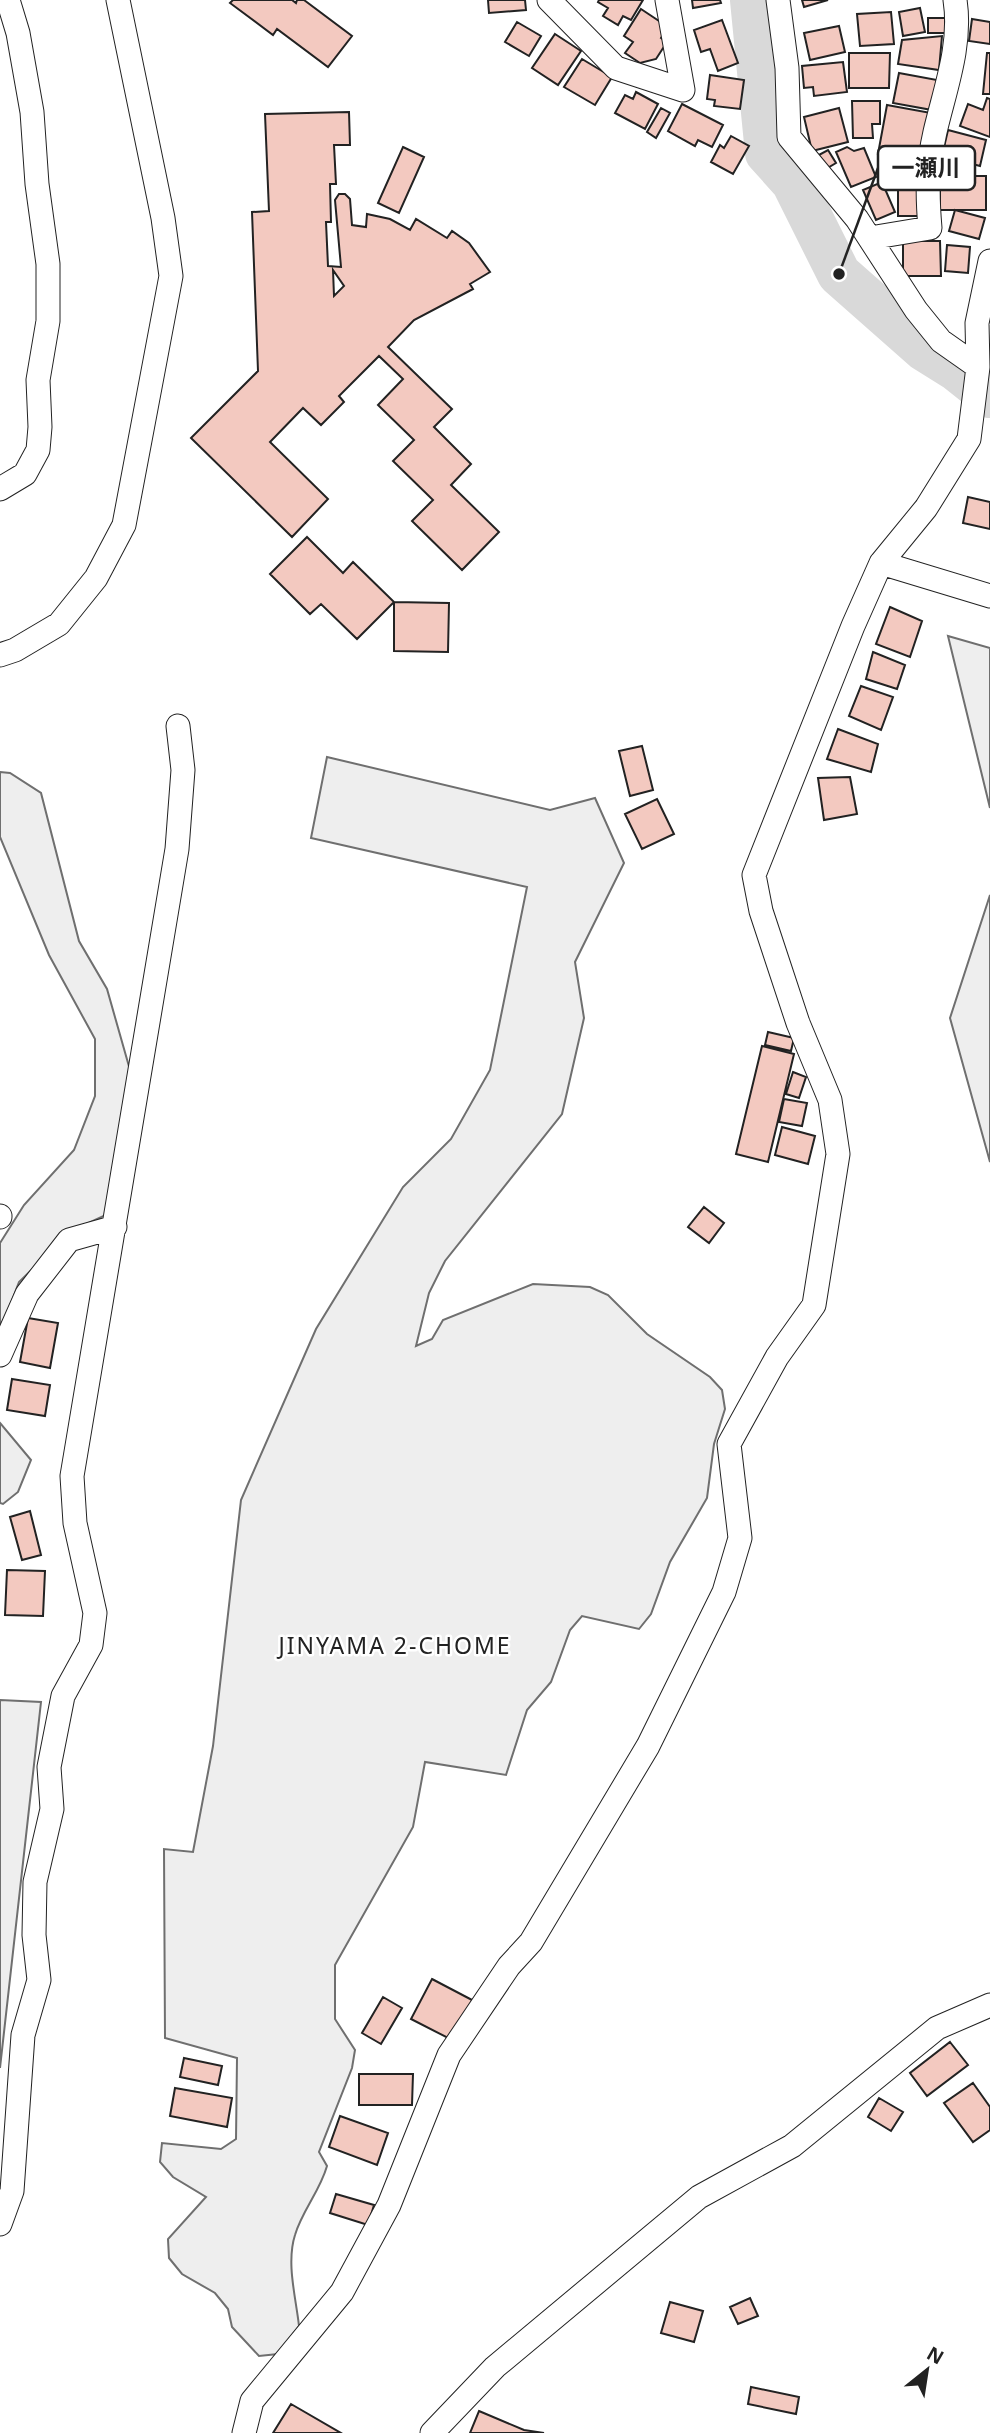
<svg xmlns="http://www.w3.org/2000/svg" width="990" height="2433" font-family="'Noto Sans','Noto Sans JP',sans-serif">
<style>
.green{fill:#eee;stroke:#6f6f6f;stroke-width:2}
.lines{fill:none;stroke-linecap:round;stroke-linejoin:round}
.river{stroke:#d9d9d9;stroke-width:44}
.building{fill:#f3c9c0;stroke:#222;stroke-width:2;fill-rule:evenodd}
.minor-casing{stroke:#222;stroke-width:25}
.minor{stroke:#fff;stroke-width:23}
.labels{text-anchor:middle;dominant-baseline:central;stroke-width:5;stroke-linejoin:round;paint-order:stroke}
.neighbourhood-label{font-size:23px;letter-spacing:2px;fill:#222;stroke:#fff}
.leader{fill:none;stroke:#222;stroke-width:2.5}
.callout-dot{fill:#222;stroke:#fff;stroke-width:2.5}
.callout{fill:#fff;stroke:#222;stroke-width:2.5}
.callout-label{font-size:23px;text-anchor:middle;font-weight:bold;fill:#222}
</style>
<rect width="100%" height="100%" fill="#fff"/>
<path class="green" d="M948 636 990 648V808Z
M327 757 550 810 595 798 624 863 575 962 584 1018 562 1114 445 1261 429 1293 416 1346 432 1339 443 1320 533 1284 590 1287 608 1295 647 1334 710 1377 722 1390 725 1409 714 1444 707 1498 670 1562 651 1614 639 1629 582 1616 570 1630 551 1682 527 1710 506 1775 425 1762 413 1827 335 1965V2019L355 2050 352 2068 319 2152 327 2166C320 2191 302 2211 295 2235 286 2263 296 2298 299 2326L278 2354 259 2356 232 2327 228 2309 215 2293 182 2274 169 2258 168 2239 206 2197 173 2177 160 2162 162 2143 221 2149 236 2139 237 2058 165 2038 164 1849 193 1852 213 1746 241 1500 316 1329 403 1187 451 1139 490 1070 527 887 311 838Z
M0 772 10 773 41 793 79 941 107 989 132 1077 108 1214 73 1230 19 1282 0 1332V1243L24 1205 74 1150 95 1096V1039L49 955 0 837Z
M990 895V1162L950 1018Z
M0 1423 31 1460 18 1492 3 1504 0 1503Z
M0 1700 41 1702 0 2068Z"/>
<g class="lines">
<path class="river" d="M752 0 767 153 793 182 839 274 924 349 956 369 990 396"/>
</g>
<path class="building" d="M233 0H292L296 3 297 0H304L352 36 328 67 277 29 273 35 230 3Z
M488 0H525L526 10 489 13Z
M599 0H643L631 20 623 16 618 25 603 16 608 8 598 2Z
M692 0H720L721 3 693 8Z
M802 0H828L804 7Z
M920 8 925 32 903 36 899 12Z
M641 9 668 27 661 38 667 42 656 59 640 63 625 53 633 42 624 36Z
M891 12 894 44 860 46 857 14Z
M928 18H945V33H928Z
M972 19 990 22V44L969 41Z
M722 20 738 63 718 71 710 49 701 52 694 30Z
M517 22 541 36 529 56 505 42Z
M839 26 845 52 810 60 804 33Z
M555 34 581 51 558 85 532 68Z
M942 36 939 70 898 64 902 40Z
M849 53H890L889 88H849Z
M987 53H990V94H983Z
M582 59 612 77 595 105 564 87Z
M843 62 847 92 814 96 813 87 804 88 802 66Z
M899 73 937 80 932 110 893 103Z
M710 75 744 80 740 109 714 106 715 100 707 99Z
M636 92 658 104 645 129 615 113 625 95 633 99Z
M987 98 990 99V137L960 126 968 104 983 110Z
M852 101H880V124H872L873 138H853Z
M682 104 723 125 712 147 698 140 695 146 668 131Z
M887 105 931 113 922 162 878 154Z
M661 108 670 113 656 138 647 132Z
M839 108 848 142 812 151 804 117Z
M349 112 350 145H334L336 184H330L331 222H326L328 266 341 267 335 200 339 194H345L350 199 352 225 366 227 367 214 390 219 410 230 416 219 447 238 452 231 469 243 490 272 470 284 473 289 414 320 388 347 452 409 434 427 471 464 451 485 499 532 462 570 412 521 433 500 393 461 414 440 378 405 403 379 379 356 339 396 344 402 321 425 303 408 270 442 328 499 292 537 191 438 258 371 252 212 269 211 265 114ZM333 270 344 286 334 296Z
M948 130 986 140 980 166 942 156Z
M731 136 749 146 733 174 711 162 720 145 724 148Z
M403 147 424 157 399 213 378 203Z
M847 147 854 151 864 148 876 177 851 187 836 152Z
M828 150 836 163 824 170 817 156Z
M940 176H986V210H940Z
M882 182 895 212 876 220 863 190Z
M898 184H920V216H898Z
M955 210 985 218 979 239 949 231Z
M903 241H940L941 276H903Z
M947 245 970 247 968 273 945 271Z
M968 497 990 502V529L963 523Z
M307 537 343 573 353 562 394 602 357 639 321 604 310 614 270 574Z
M394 602 449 603 448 652 394 651Z
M890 607 922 621 910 657 876 644Z
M873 652 905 665 897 689 866 679Z
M861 686 893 697 881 730 849 716Z
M838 729 878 744 871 772 827 759Z
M642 746 653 790 630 796 619 751Z
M850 777 857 814 824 820 818 778Z
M657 799 674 834 642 849 625 814Z
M768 1032 794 1038 791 1051 765 1045Z
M762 1046 794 1054 768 1162 736 1154Z
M793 1072 806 1077 799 1098 786 1094Z
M784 1099 807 1103 802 1126 779 1122Z
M782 1127 815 1136 808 1164 775 1155Z
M704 1207 724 1223 709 1243 688 1227Z
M28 1318 58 1323 50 1368 20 1362Z
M12 1379 50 1385 45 1416 7 1410Z
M30 1511 41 1555 22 1560 10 1517Z
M7 1570 45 1571 43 1616 5 1615Z
M432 1979 474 2001 454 2041 411 2019Z
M383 1997 402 2008 381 2044 362 2033Z
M950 2042 968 2065 927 2096 910 2073Z
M184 2058 222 2066 218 2085 180 2077Z
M359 2074H413L412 2105H359Z
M973 2083 990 2107V2130L973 2142 944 2103Z
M175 2088 232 2098 227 2127 170 2116Z
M879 2098 903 2112 891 2131 868 2117Z
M340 2116 388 2133 377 2165 329 2147Z
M336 2194 374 2205 368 2225 330 2213Z
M750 2298 758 2316 738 2324 730 2307Z
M670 2302 703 2311 694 2342 661 2333Z
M751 2387 799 2397 796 2414 748 2404Z
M291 2404 341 2433H273Z
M479 2411 524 2430 544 2433H470Z"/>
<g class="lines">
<defs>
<path id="minor" d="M549 0 616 68 683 90 667 0
M778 0 787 68 789 137 857 219 916 310 941 341 978 367
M870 238 930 228C927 194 927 167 935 132 945 89 962 45 955 0
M0 489 25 474 38 450 40 427 38 380 48 321V264L37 184 32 112 18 33 8 0
M881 563 990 596
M0 655 15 650 59 624 96 578 124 525 171 276 163 218 118 0
M0 1216V1217
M0 1355 27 1294 69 1240 115 1227
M0 2224 12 2191 23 2035 39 1980 34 1935 35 1882 52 1809 49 1767 63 1696 91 1645 95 1613 75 1523 72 1476 177 849 183 770 178 726
M244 2433 252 2401 342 2292 389 2205 449 2055 509 1966 531 1942 648 1746 724 1592 740 1538 729 1444 777 1357 814 1305 838 1154 830 1100 798 1023 761 911 754 875 853 626 881 563 926 508 969 439 978 367 977 323 990 261
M432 2433 495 2367 699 2197 792 2146 937 2028 990 2005"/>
</defs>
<use href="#minor" class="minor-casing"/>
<use href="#minor" class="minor"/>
</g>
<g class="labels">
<g class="neighbourhood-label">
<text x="395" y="1645">JINYAMA 2-CHOME</text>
</g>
</g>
<path class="leader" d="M839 274L878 168"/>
<circle class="callout-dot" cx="839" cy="274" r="7"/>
<rect class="callout" x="878" y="146" width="97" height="44" rx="7"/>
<g class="callout-label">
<text x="926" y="176">一瀬川</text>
</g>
<g transform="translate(927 2370) rotate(30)" stroke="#ffffff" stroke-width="5" paint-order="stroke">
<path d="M0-5L12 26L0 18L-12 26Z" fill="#222222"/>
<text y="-10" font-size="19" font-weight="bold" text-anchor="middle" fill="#222222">N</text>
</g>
</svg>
